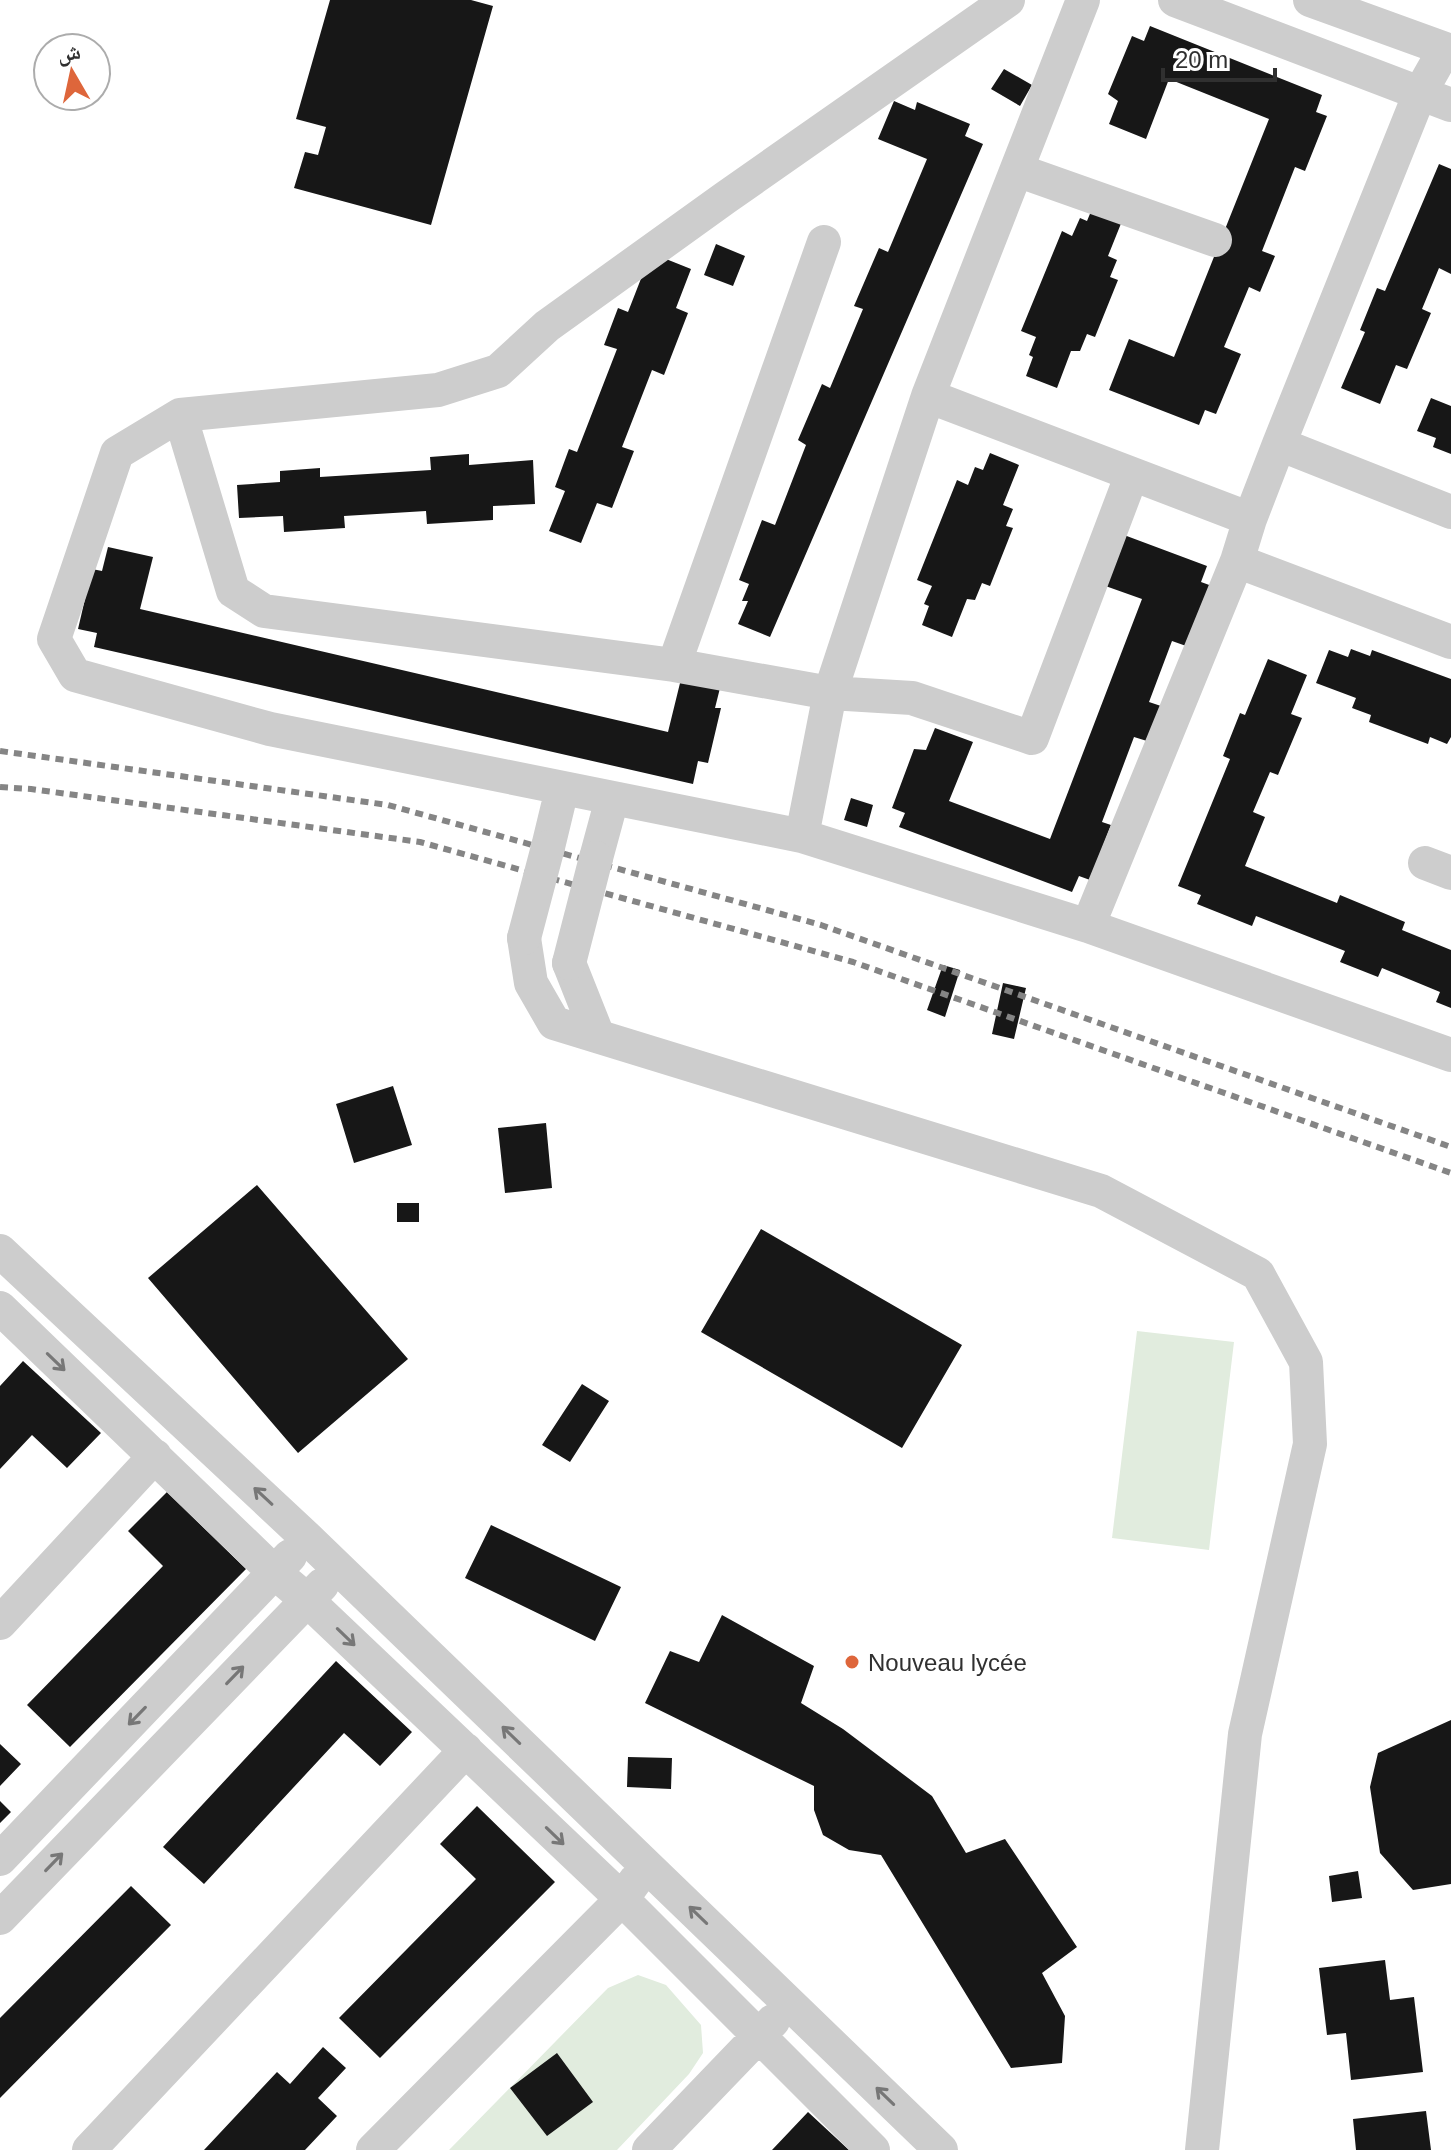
<svg xmlns="http://www.w3.org/2000/svg" width="1451" height="2150" font-family="Helvetica,'Noto Naskh Arabic',sans-serif">
<style>
.green{fill:#e1ecde}
.building{fill:#171717}
.lines{fill:none;stroke-linecap:round;stroke-linejoin:round}
.street{stroke:#cdcdcd;stroke-width:34}
.rail{stroke:#858585;stroke-width:6;stroke-dasharray:8 6;stroke-linecap:butt}
.street-bridge{stroke:#cdcdcd;stroke-width:34}
.oneway{stroke:#777}
.poi-dot{fill:#de663b;stroke:#fff;stroke-width:3}
.labels{text-anchor:middle;dominant-baseline:central;stroke-width:8;stroke-linejoin:round;paint-order:stroke}
.poi-label{font-size:24px;fill:#303030;stroke:#fff;text-anchor:start}
</style>
<rect width="100%" height="100%" fill="#fff"/>
<path class="green" d="M1137 1331 1234 1342 1209 1550 1112 1538Z
M638 1975 666 1985 701 2025 703 2053 689 2074 617 2150H449L608 1988Z"/>
<path class="building" d="M330 0H471L493 6 431 225 294 188 305 152 318 155 326 127 296 119Z
M1150 26 1322 95 1316 112 1327 116 1305 171 1295 167 1262 251 1275 256 1260 292 1249 287 1224 347 1241 354 1216 414 1205 410 1199 425 1109 390 1129 339 1174 357 1269 119 1169 79 1146 139 1109 124 1118 101 1108 94 1132 36 1144 41Z
M1004 69 1032 85 1020 106 991 89Z
M894 101 915 110 917 102 970 124 965 136 983 144 770 637 738 624 748 601H742L749 584 739 580 762 520 775 525 806 445 798 440 822 384 830 388 863 309 854 306 879 248 888 252 927 159 878 139Z
M1439 164 1451 169V274L1439 268 1422 309 1431 313 1407 369 1396 365 1380 404 1341 388 1365 332 1360 330 1377 288 1385 291Z
M1094 204 1124 216 1108 256 1117 260 1110 277 1118 280 1095 337 1087 334 1080 351H1071L1057 388 1026 376 1033 357 1029 355 1036 337 1021 331 1062 231 1072 236 1080 218 1087 221Z
M716 244 745 256 733 286 704 275Z
M651 253 691 269 676 308 688 313 664 375 652 370 622 447 634 451 612 508 597 503 581 543 549 531 565 491 555 487 569 449 577 452 617 349 604 345 618 308 628 312Z
M1431 398 1451 406V454L1433 447 1436 438 1417 431Z
M990 453 1019 465 1003 505 1013 509 1006 526 1013 528 990 586 982 583 975 600 967 599 952 637 922 625 929 606 924 604 932 586 917 580 957 480 968 485 975 467 983 470Z
M469 454V465L533 460 535 504 493 506V520L427 524 426 511 344 516 345 528 284 532 283 516 239 518 237 485 280 482V471L320 468V477L431 470 430 457Z
M1116 532 1207 566 1201 582 1212 586 1189 647 1172 641 1149 702 1161 706 1147 741 1134 737 1102 822 1111 825 1090 880 1079 876 1072 892 899 827 905 813 892 808 914 749 926 750 935 728 973 742 949 801 1050 839 1142 599 1097 583Z
M108 547 153 557 140 609 668 732 681 679 720 688 715 708H721L708 763 698 761 693 784 94 647 97 633 78 629 92 569 102 571Z
M1351 649 1370 656 1372 650 1451 679V737L1447 744 1430 737 1428 744 1369 722 1371 715 1352 708 1356 698 1316 683 1329 650 1348 657Z
M1268 659 1307 675 1291 714 1302 718 1278 775 1270 772 1253 812 1265 817 1245 866 1337 903 1340 895 1405 922 1402 930 1451 950V1008L1436 1002 1440 992 1382 968 1378 977 1340 962 1345 951 1256 916 1252 926 1197 904 1201 895 1178 886 1230 759 1223 756 1240 713 1245 715Z
M851 798 873 805 867 827 844 820Z
M943 965 960 970 945 1017 927 1010Z
M1003 983 1026 988 1014 1039 992 1034Z
M393 1086 412 1145 354 1163 336 1104Z
M546 1123 552 1188 505 1193 498 1128Z
M257 1185 408 1359 298 1453 148 1278Z
M397 1203H419V1222H397Z
M761 1229 962 1345 902 1448 701 1332Z
M23 1361 101 1433 67 1468 32 1435 0 1469V1386Z
M582 1384 609 1401 570 1462 542 1445Z
M167 1492 246 1569 70 1747 27 1705 163 1566 128 1531Z
M491 1525 621 1587 595 1641 465 1578Z
M722 1615 814 1666 801 1703 843 1729 932 1796 966 1853 1005 1839 1077 1947 1042 1973 1065 2016 1062 2063 1011 2068 881 1855 849 1850 823 1835 814 1810V1786L645 1703 670 1651 699 1662Z
M336 1661 412 1732 380 1766 344 1733 204 1884 163 1847Z
M1451 1720V1884L1413 1890 1380 1853 1370 1787 1378 1753Z
M0 1744 21 1764 0 1786Z
M628 1757 672 1758 671 1789 627 1787Z
M0 1801 11 1812 0 1823Z
M477 1806 555 1882 380 2058 339 2018 476 1879 440 1844Z
M1358 1871 1362 1898 1332 1902 1329 1876Z
M131 1886 171 1925 0 2098V2018Z
M1385 1960 1390 2000 1414 1997 1423 2072 1351 2080 1346 2033 1327 2035 1319 1968Z
M323 2047 346 2068 318 2098 337 2116 305 2150H204L277 2072 290 2084Z
M557 2053 593 2102 547 2136 510 2088Z
M1426 2111 1431 2150H1356L1353 2119Z
M808 2112 849 2150H772Z"/>
<g class="lines">
<path class="street" d="M1083 0 928 396 830 693 802 836 1088 926
M1175 0 1451 105
M1310 0 1451 51
M1445 49 1420 93 1279 444 1250 519 1237 561 1088 926 1451 1055
M1017 170 1215 240
M928 396 1250 519
M180 415 233 591 264 611 674 665 830 693 912 698 1032 738 1132 474
M1279 444 1451 512
M1237 561 1451 642
M674 665 824 242
M802 836 270 729 75 675 54 639 117 453 180 415 438 390 498 371 547 326 725 198 1008 0
M548 847 562 789
M596 858 612 799
M1425 863 1451 873
M524 938 531 983 554 1023 1101 1191 1258 1274 1306 1362 1310 1444 1245 1734 1202 2150
M569 963 598 1036
M0 1251 307 1538 941 2150
M0 1308 274 1572 307 1600 622 1899 873 2150
M0 1623 155 1456
M0 1859 290 1556
M0 1918 322 1585
M89 2150 466 1750
M373 2150 622 1899 635 1881
M649 2150 773 2021"/>
<path class="rail" d="M0 751 388 805 821 925 1451 1147
M0 787 31 789 420 842 853 962 1451 1173"/>
<path class="street-bridge" d="M524 938 548 847
M569 963 596 858"/>
</g>
<defs><path id="oneway-shaft" d="M-6 0H5M1.5-3L5.5 0L1.5 3" fill="none" stroke-width="1.6" stroke-linecap="round" stroke-linejoin="round" transform="scale(2)"/></defs>
<g class="oneway">
<use href="#oneway-shaft" transform="translate(56 1362) rotate(44)"/>
<use href="#oneway-shaft" transform="translate(263 1496) rotate(-137)"/>
<use href="#oneway-shaft" transform="translate(346 1637) rotate(44)"/>
<use href="#oneway-shaft" transform="translate(235 1675) rotate(-46)"/>
<use href="#oneway-shaft" transform="translate(137 1716) rotate(134)"/>
<use href="#oneway-shaft" transform="translate(511 1735) rotate(-136)"/>
<use href="#oneway-shaft" transform="translate(555 1836) rotate(44)"/>
<use href="#oneway-shaft" transform="translate(54 1862) rotate(-46)"/>
<use href="#oneway-shaft" transform="translate(698 1915) rotate(-136)"/>
<use href="#oneway-shaft" transform="translate(885 2096) rotate(-136)"/>
</g>
<circle class="poi-dot" cx="852" cy="1662" r="8"/>
<g class="labels">
<g class="poi-label">
<text x="868" y="1662">Nouveau lycée</text>
</g>
</g>
<g transform="translate(72 72) rotate(351)"><circle r="38" fill="#ffffff" stroke="#acacac" stroke-width="2"/>
<path d="M0-6L14 30L0 20L-14 30Z" fill="#de663b"/>
<text y="-12" font-size="22" font-weight="bold" text-anchor="middle" fill="#303030">ش</text>
</g>
<path d="M1163 68v12h112v-12" fill="none" stroke="#303030" stroke-width="4"/>
<text x="1175" y="68" font-size="24" fill="#303030" stroke="#ffffff" stroke-width="6" paint-order="stroke">20 m</text>
</svg>
